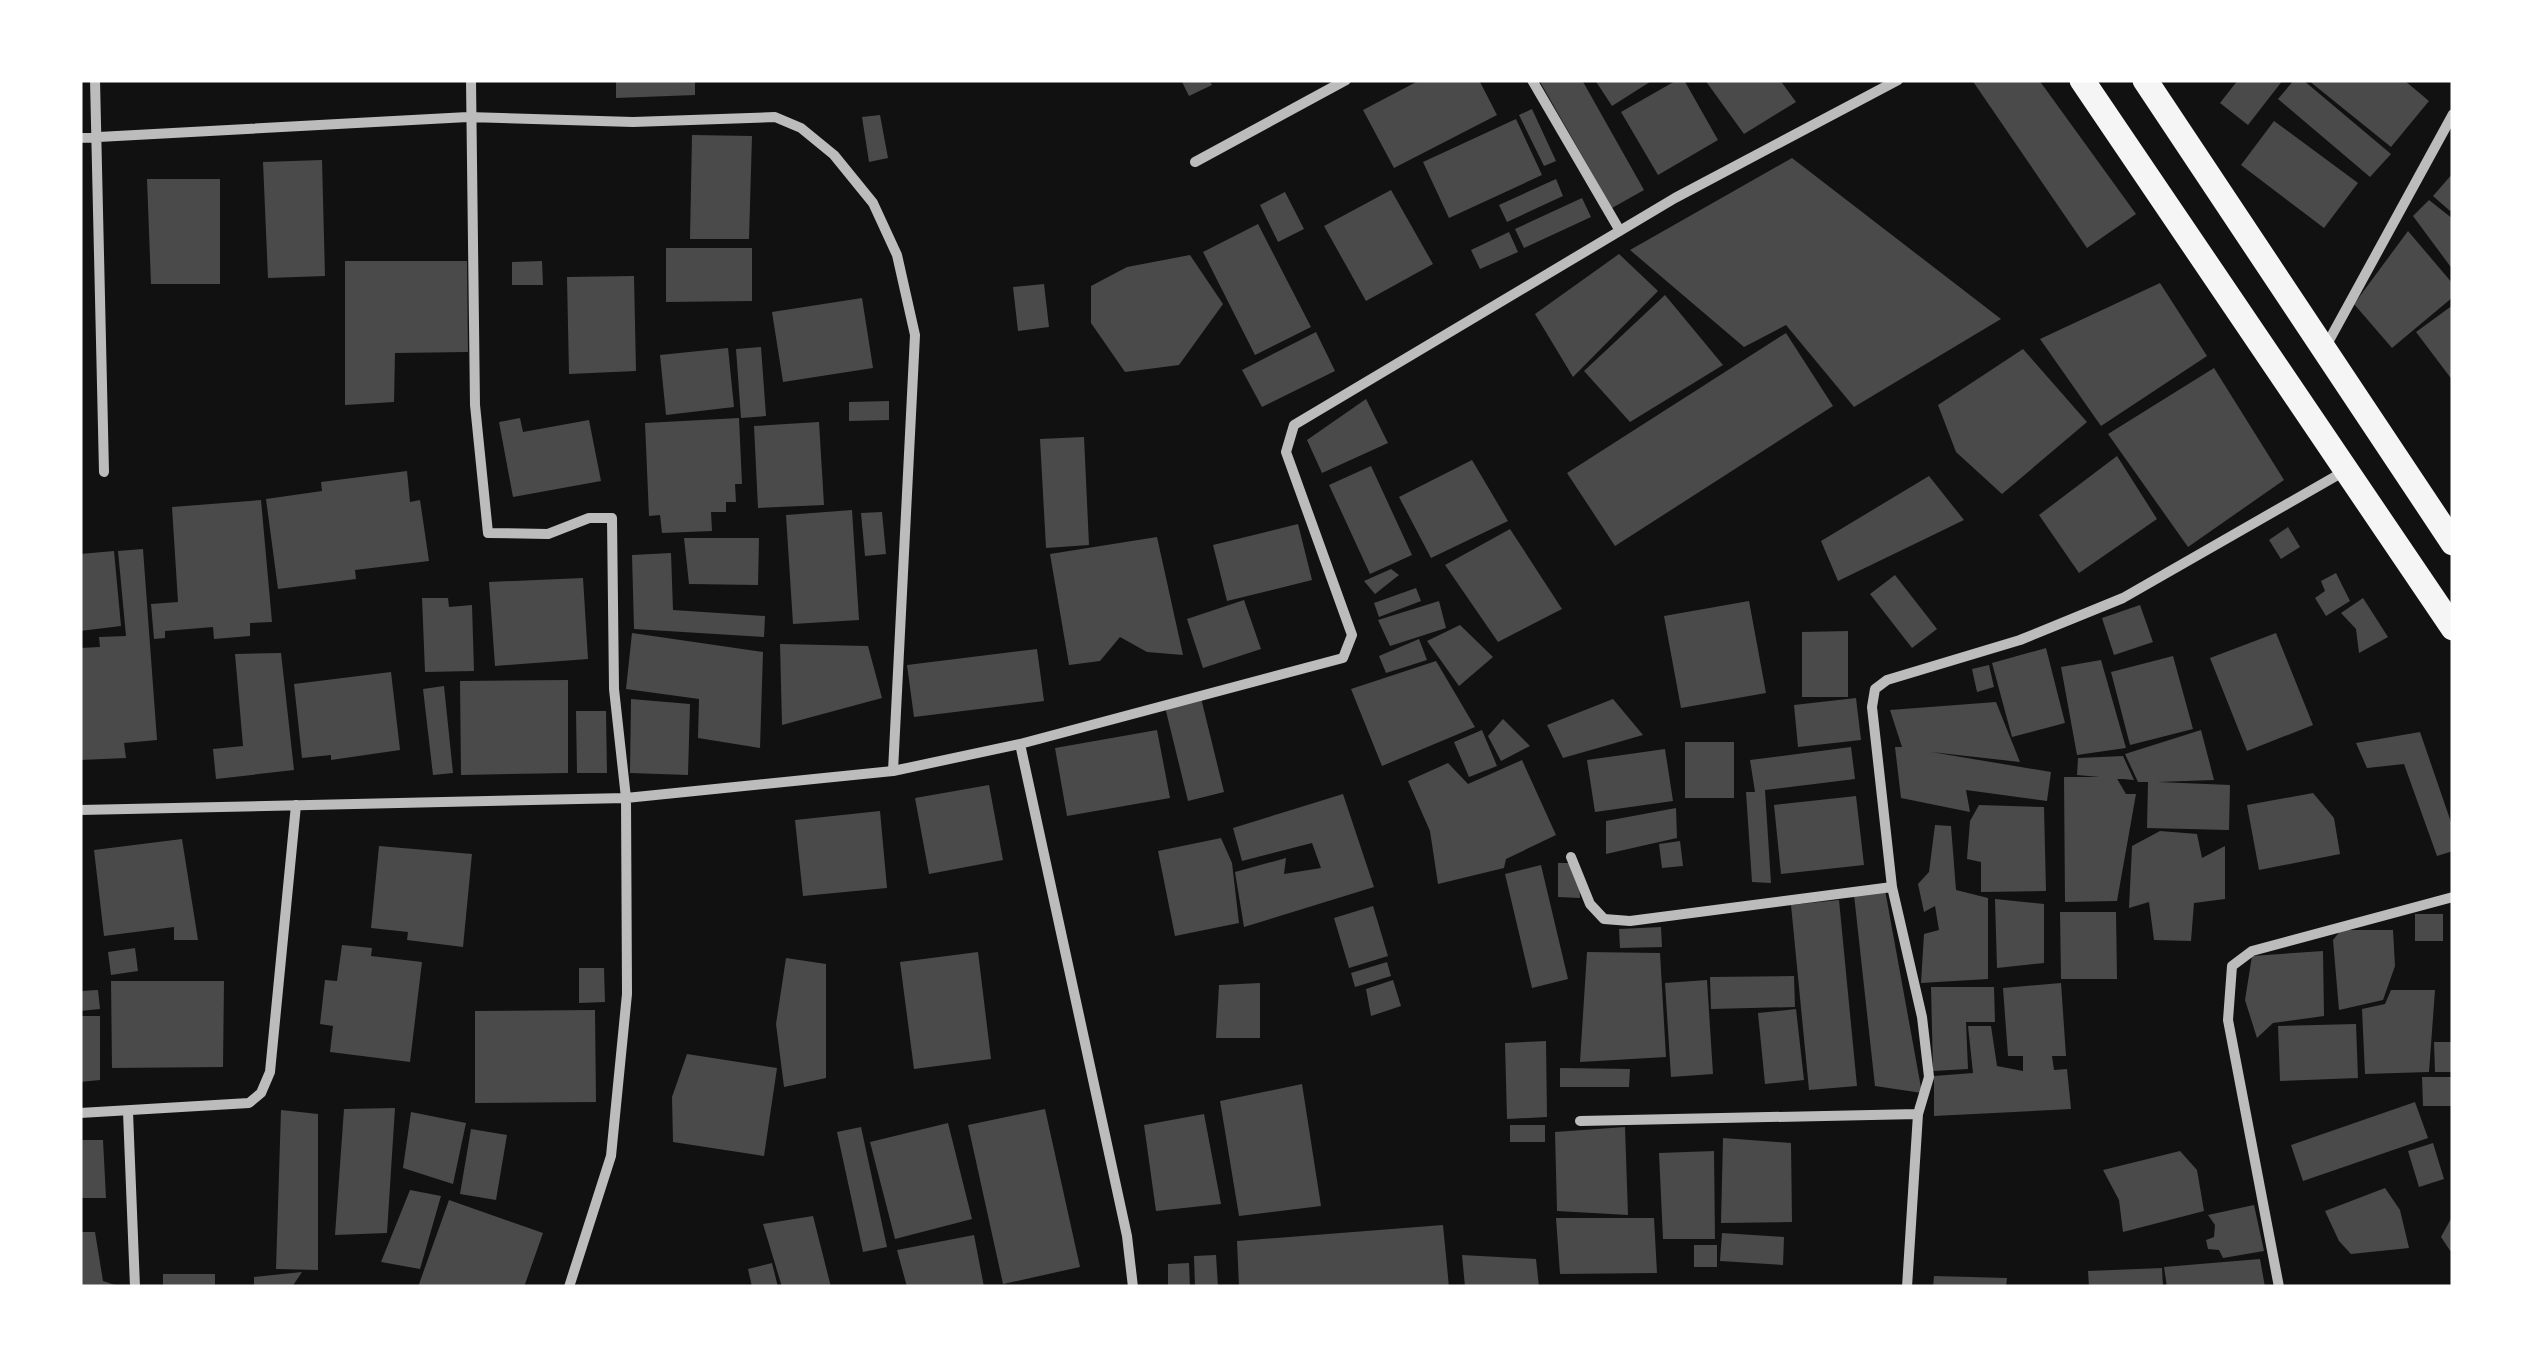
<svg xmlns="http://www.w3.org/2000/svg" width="2533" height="1367" font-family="Overpass,sans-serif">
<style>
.building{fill:#4a4a4a}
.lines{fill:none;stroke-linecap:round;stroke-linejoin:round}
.minor{stroke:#bcbcbc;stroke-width:10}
.primary{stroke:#f5f5f5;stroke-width:25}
</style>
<rect width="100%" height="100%" fill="#111"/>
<path class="building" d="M616 80H695V95L616 98Z
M1181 80H1209L1212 85 1189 96Z
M1420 80H1479L1497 115 1394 168 1363 110Z
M1539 80H1582L1644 190 1612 208Z
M1595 80H1653L1612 106Z
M1677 80H1684L1718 140 1658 175 1621 112Z
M1705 80H1780L1796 102 1744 134Z
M1972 80H2039L2136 214 2087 248Z
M2238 80H2283L2248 125 2220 103Z
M2294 80H2303L2391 154 2370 177 2278 99Z
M2308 80H2404L2429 101 2391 147Z
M1532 109 1556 161 1544 166 1519 115Z
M880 115 888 158 869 162 862 117Z
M1516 119 1542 175 1449 218 1423 162Z
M2274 121 2358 183 2324 228 2241 165Z
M692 135 752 136 749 239H690Z
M1792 158 2001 319 1854 407 1786 325 1744 347 1630 250Z
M322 160 325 276 268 278 263 162Z
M2453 173V207L2450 211 2433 196Z
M147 179H220V284H151Z
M1556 179 1563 196 1507 222 1499 205Z
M1391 190 1433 264 1366 301 1324 226Z
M1285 192 1304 229 1278 242 1260 205Z
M1582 198 1591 217 1524 248 1515 229Z
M2429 200 2453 219V270L2413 216Z
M1258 224 1311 327 1255 355 1203 252Z
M2408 231 2453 284V297L2392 348 2354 304Z
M1509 232 1518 252 1480 269 1471 250Z
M666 248H752V301L666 302Z
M1619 254 1658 291 1573 377 1535 314Z
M1190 255 1223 304 1179 365 1125 372 1091 323V286L1127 267Z
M345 261H467L468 352 395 353 394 402 345 405Z
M542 261 543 285H512V262Z
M634 276 636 371 569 374 567 277Z
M2160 283 2207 356 2101 426 2040 339Z
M1044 284 1049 327 1018 331 1013 287Z
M1665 295 1723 365 1630 422 1584 371Z
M862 298 873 368 783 382 772 312Z
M2453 305V381L2416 332Z
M1316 332 1335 371 1262 407 1242 370Z
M1786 333 1833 406 1615 546 1567 473Z
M761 347 766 416 741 418 736 349Z
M728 348 734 407 666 415 660 355Z
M2023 349 2087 422 2002 494 1956 452 1938 405Z
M2214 368 2284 480 2188 547 2108 434Z
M1366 399 1388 443 1322 473 1307 440Z
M889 401V420L849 421V402Z
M520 418 523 432 589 420 601 481 513 497 499 422Z
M739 418 742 484H735L736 502H726V512H711L712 531 662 533 660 515 649 516 645 423Z
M819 422 824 505 758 508 754 426Z
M1084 437 1089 545 1046 548 1040 439Z
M2117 456 2157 519 2079 573 2039 515Z
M1472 460 1508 521 1431 558 1399 497Z
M1371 466 1412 555 1370 574 1329 485Z
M407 471 410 502 420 500 429 561 355 570 356 579 278 589 266 499 322 491 321 482Z
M1929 476 1964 520 1838 581 1821 541Z
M261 500 272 622 250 623V636L214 639 213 627 165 631V638L154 639 151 604 178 602 172 507Z
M852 510 859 620 793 624 786 515Z
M882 512 886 554 865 556 861 513Z
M1298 524 1312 580 1227 601 1213 545Z
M2288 527 2300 547 2281 559 2269 540Z
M1510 529 1562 609 1498 642 1445 565Z
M1157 537 1183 655 1147 652 1120 637 1100 661 1069 665 1050 554Z
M684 538H759L758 585 689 584Z
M143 549 157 740 124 743 126 758 80 760V648L100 647 99 637 126 636 118 551Z
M114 551 121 626 80 631V554Z
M671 553 673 610 765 616 764 637 634 629 632 555Z
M1391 569 1399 575 1375 594 1364 581Z
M2336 573 2350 601 2326 616 2315 598 2325 591 2321 581Z
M1895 575 1937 629 1912 648 1870 594Z
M583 578 588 659 495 666 489 582Z
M1416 588 1421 601 1379 617 1374 603Z
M422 598H448L449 607 472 605 474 671 425 672Z
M2363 598 2388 637 2359 653 2356 629 2341 613Z
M1244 600 1261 649 1203 668 1187 619Z
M1439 601 1446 628 1390 646 1378 620Z
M1749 601 1766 693 1681 708 1664 616Z
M2140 605 2153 642 2114 655 2102 618Z
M1460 625 1493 657 1459 686 1427 641Z
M1848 631V697H1802V632Z
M632 633 763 652 760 748 698 738 699 699 626 689Z
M2276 633 2313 725 2247 751 2210 658Z
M1419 639 1427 660 1386 673 1379 656Z
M780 644 868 646 882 698 782 725Z
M2046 648 2065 723 2012 737 1992 663Z
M1037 649 1044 701 914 717 907 665Z
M281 653 294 770 216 779 213 749 243 746 235 654Z
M2173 656 2193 729 2130 745 2111 672Z
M2101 660 2126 748 2077 755 2061 667Z
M1436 661 1475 727 1382 766 1351 689Z
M1989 665 1994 687 1977 692 1972 669Z
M391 672 400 750 331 760V755L302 758 294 684Z
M568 680V773L461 775 460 681Z
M444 686 453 773 433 775 423 689Z
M1201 698 1224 792 1188 801 1165 707Z
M1856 698 1861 740 1798 747 1794 705Z
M631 699 690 704 688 775 630 773Z
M1613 699 1643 735 1563 758 1547 725Z
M1996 702 2020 762 1931 752 2051 772 2047 801 1966 790 1970 812 1901 798 1895 747H1902L1890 710Z
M576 711H606L607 773H577Z
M1503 719 1530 746 1501 761 1488 736Z
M1157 730 1170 798 1067 816 1055 748Z
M1482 730 1497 766 1469 777 1454 742Z
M2201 730 2214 780 2158 782 2230 785 2229 830 2147 828 2148 782H2138L2125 754Z
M2420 732 2453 828V851L2437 856 2404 764 2367 768 2356 743Z
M1685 742H1734V798H1685Z
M1851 747 1855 779 1765 790 1771 883 1752 882 1746 792H1755L1750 760Z
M1665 749 1673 801 1595 812 1587 760Z
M2123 756 2134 780 2077 775 2078 758Z
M1522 760 1556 835 1506 859 1504 868 1438 884 1430 831 1408 781 1448 763 1468 784Z
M2064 777H2116L2126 794H2136L2117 901 2065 902Z
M989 785 1003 860 929 874 915 798Z
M2313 793 2334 818 2340 854 2259 870 2247 805Z
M1343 794 1374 887 1244 927 1235 872 1286 858 1284 874 1321 868 1312 843 1242 861 1233 828Z
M1856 796 1864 865 1781 874 1774 805Z
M1979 805 2044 807 2046 891 1981 892V862L1967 859 1970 821Z
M1676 808 1677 838 1606 854V821Z
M880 811 887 888 803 896 795 820Z
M1935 825 1951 826 1956 890 1988 898V979L1921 983 1924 934 1939 930 1935 906 1924 912 1918 884 1929 872Z
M2160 831 2197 834 2202 858 2225 846V899L2194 903 2191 941 2154 940 2149 902 2129 908 2132 846Z
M1221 838 1232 863 1239 923 1175 936 1158 851Z
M182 839 198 940H174V927L104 936 94 850Z
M1680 841 1683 866 1662 868 1659 844Z
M379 846 472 854 463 947 407 940 408 932 371 928Z
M1558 863H1578L1580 898 1558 897Z
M1541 865 1568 979 1532 988 1505 874Z
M1885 890 1922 1093 1875 1086 1854 895Z
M1995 899 2044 904V963L1997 968Z
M1839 900 1857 1086 1809 1090 1791 905Z
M1373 906 1388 956 1349 968 1334 918Z
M2060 912H2116L2117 979H2061Z
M2415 914H2443V941H2415Z
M1661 927 1662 947 1620 948 1619 929Z
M2341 930H2393L2395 966 2383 1000 2339 1010 2333 940Z
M342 945 372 948 371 956 422 962 410 1062 330 1052 333 1026 320 1024 325 980 337 981Z
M135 948 138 971 111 975 108 952Z
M2323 951 2324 1016 2273 1023 2257 1038 2245 1000 2252 956Z
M978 952 991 1059 914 1069 900 962Z
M1587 952 1660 953 1666 1057 1580 1062Z
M786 958 826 964V1078L784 1087 776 1024Z
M1387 962 1391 976 1355 987 1351 973Z
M579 968H604L605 1002 579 1003Z
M1794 976 1795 1007 1711 1009 1710 977Z
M1393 980 1401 1006 1371 1016 1366 989Z
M1707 980 1713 1074 1671 1077 1665 983Z
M111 981H224L223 1067 112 1068Z
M1260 983V1038H1216L1219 985Z
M2061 983 2066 1056H2052L2054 1070 2067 1069 2071 1109 1934 1116V1076L1973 1073 1968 1026H1991L1997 1066 2023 1071V1056H2008L2003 988Z
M1931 987H1994L1995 1022H1966L1968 1069 1933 1071Z
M98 990 100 1009 80 1011V991Z
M2391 990H2435L2429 1072 2365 1074 2362 1009 2385 1004Z
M1796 1009 1804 1080 1765 1084 1758 1013Z
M595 1010 596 1102 475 1103V1011Z
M80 1016H100V1080L80 1082Z
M2356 1024 2358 1078 2280 1081 2278 1026Z
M1546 1041 1547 1117 1507 1119 1505 1043Z
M2434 1042H2453V1072H2435Z
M687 1054 777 1068 764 1156 673 1142 672 1097Z
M1560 1068 1630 1069 1629 1087H1560Z
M2422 1077H2453V1106H2423Z
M1302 1084 1321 1206 1239 1216 1220 1101Z
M2415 1102 2428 1138 2303 1181 2291 1145Z
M395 1108 387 1233 335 1235 344 1109Z
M1045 1109 1080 1267 1003 1284 968 1125Z
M281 1110 318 1114V1270L276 1269Z
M411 1112 466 1123 453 1184 403 1168Z
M1204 1114 1221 1204 1156 1211 1144 1125Z
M948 1123 972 1219 895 1239 870 1142Z
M1510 1125H1545V1142H1510Z
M861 1127 887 1247 863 1252 837 1132Z
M1625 1127 1628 1215 1557 1211 1555 1132Z
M471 1129 507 1135 496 1200 460 1194Z
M1723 1138 1791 1143 1792 1222 1721 1223Z
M80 1140H103L106 1198H80Z
M2433 1143 2444 1179 2419 1187 2408 1151Z
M1714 1151 1715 1239H1663L1659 1153Z
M2180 1151 2197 1170 2204 1211 2123 1232 2119 1200 2103 1170Z
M2385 1188 2400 1210 2409 1248 2351 1254 2339 1241 2325 1211Z
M410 1190 441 1196 420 1269 381 1262Z
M449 1200 543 1233 524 1287H418Z
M2254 1205 2264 1251 2223 1258 2219 1250 2208 1249 2206 1240 2214 1237 2215 1225 2208 1215Z
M2453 1215V1255L2441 1237Z
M813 1216 831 1287H782L763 1224Z
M1556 1218H1654L1657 1273 1560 1274Z
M1443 1225 1449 1287H1239L1237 1241Z
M80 1232H95L103 1281 121 1287H80Z
M1722 1233 1784 1237 1783 1265 1720 1261Z
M974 1235 984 1287H907L897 1250Z
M1694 1245H1717V1267H1694Z
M1216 1255 1218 1287H1195L1194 1256Z
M1462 1255 1536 1259 1539 1287H1465Z
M2260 1259 2265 1287H2167L2164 1267Z
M772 1263 778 1287H752L748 1269Z
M1189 1263 1190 1287H1168V1264Z
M2162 1268 2163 1287H2089L2088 1271Z
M302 1272 292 1287H254V1277Z
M163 1274H215V1287H163Z
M1934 1276 2007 1278 2006 1287H1933Z"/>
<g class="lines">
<path class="minor" d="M95 80 104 472
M471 80 475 405 488 533 548 534 589 518H612L614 689 626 798 627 994 611 1156 569 1287
M1532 80 1620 231
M80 138 468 117 633 122 775 117 801 128 834 155 873 203 897 255 915 335 893 771
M1195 162 1346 80
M2326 346 2453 114
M1020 744 1127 1236 1133 1287
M80 810 626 798 893 771 1020 744 1343 658 1352 635 1286 452 1294 425 1675 198 1898 80
M1571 857 1590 904 1604 919 1630 921 1892 887
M128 1112 135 1287
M80 1113 249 1103 261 1093 270 1072 296 805
M1580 1121 1918 1114
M1907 1287 1918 1114 1929 1077 1922 1017 1892 887 1872 707 1875 689 1887 680 2020 640 2123 598 2343 472
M2279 1287 2228 1020 2232 966 2252 951 2453 897"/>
<path class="primary" d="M2082 80 2453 628
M2145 80 2453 543"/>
</g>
<rect width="2533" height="1367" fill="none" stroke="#ffffff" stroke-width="165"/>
</svg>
